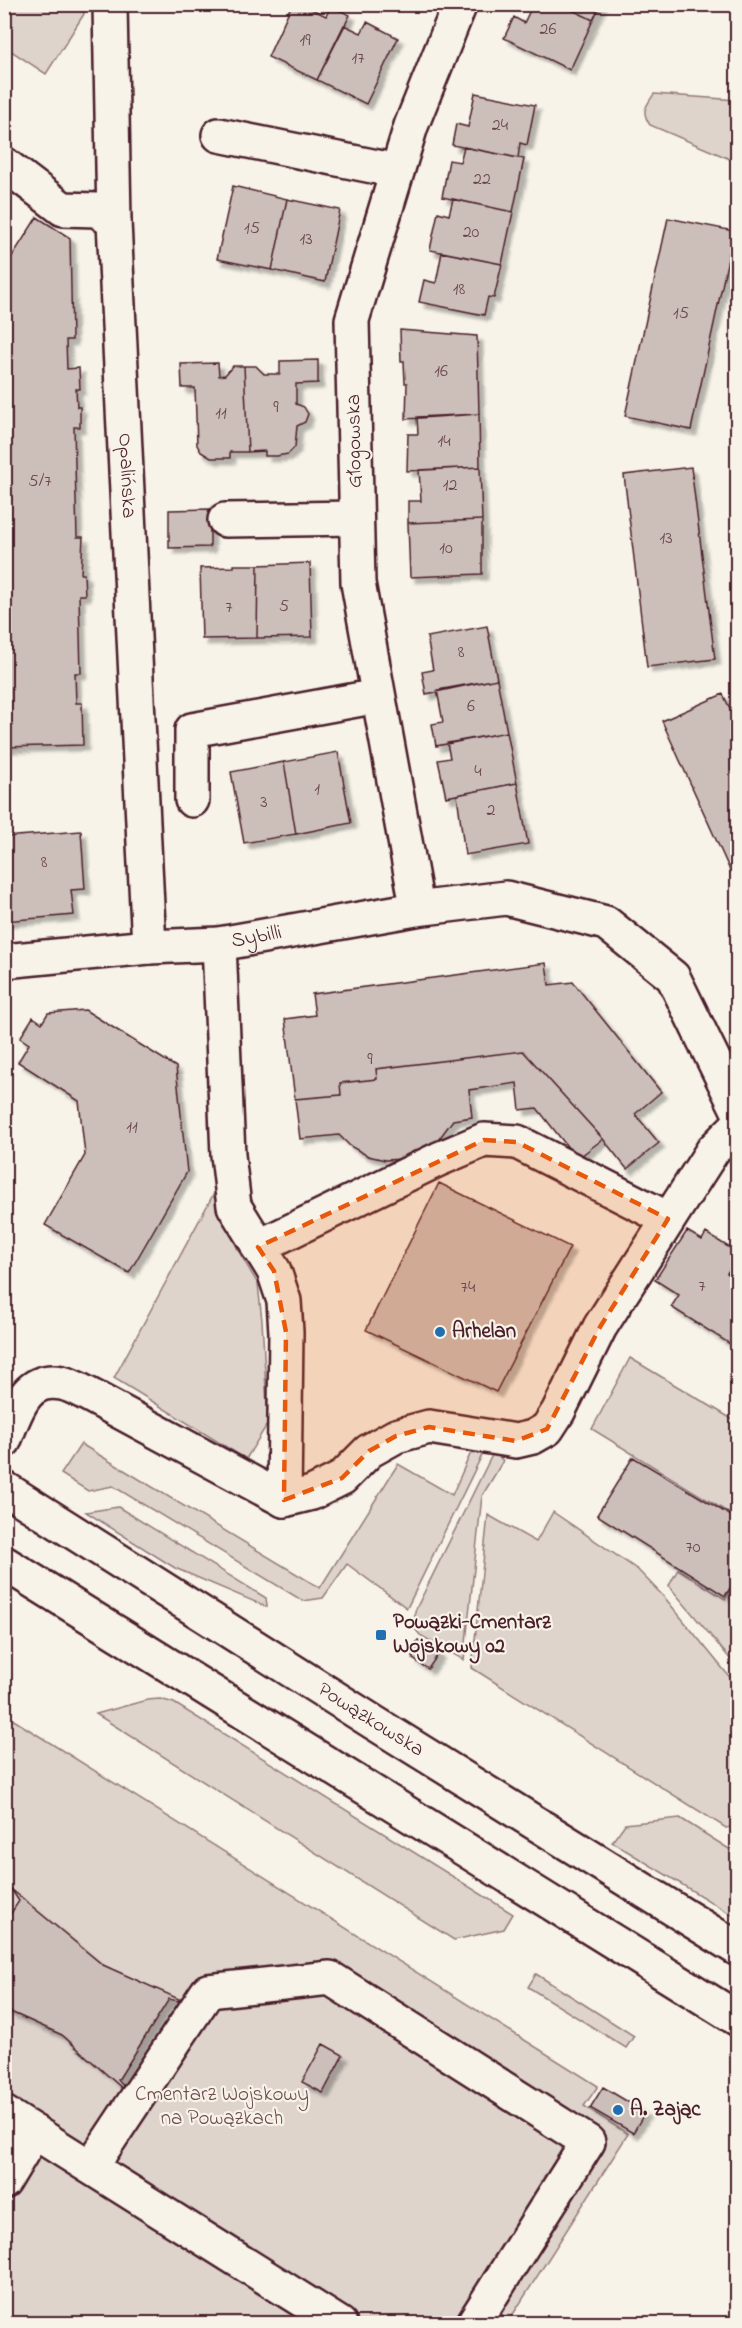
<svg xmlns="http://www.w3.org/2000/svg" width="742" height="2328" font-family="'Indie Flower',sans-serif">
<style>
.green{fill:#ded4cc;stroke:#947a7c;stroke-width:1.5}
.building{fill:#ccbfb9;stroke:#4a1f2b;stroke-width:1.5;filter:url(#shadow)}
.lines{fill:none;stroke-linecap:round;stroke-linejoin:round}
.minor-casing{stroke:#4a1f2b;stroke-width:38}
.major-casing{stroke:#4a1f2b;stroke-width:38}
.minor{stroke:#f7f3e8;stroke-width:33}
.major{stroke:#f7f3e8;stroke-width:33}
.marked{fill:#e8590c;fill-opacity:0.2;stroke:#e8590c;stroke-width:4.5;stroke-dasharray:12 8;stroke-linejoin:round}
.poi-dot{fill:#1f6fb2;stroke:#f7f3e8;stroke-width:2}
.labels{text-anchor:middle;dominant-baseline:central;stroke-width:4.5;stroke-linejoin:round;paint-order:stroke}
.number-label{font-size:18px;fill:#6a474e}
.street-label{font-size:21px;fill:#4a1f2b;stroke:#f7f3e8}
.poi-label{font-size:21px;font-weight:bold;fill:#4a1f2b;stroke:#f7f3e8;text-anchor:start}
.park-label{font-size:21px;fill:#6f4c53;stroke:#f7f3e8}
</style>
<defs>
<filter id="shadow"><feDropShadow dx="5.5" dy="5.5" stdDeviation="1.5" flood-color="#0004"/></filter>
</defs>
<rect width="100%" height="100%" fill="#f7f3e8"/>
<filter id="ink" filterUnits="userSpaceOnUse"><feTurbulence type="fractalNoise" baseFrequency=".0167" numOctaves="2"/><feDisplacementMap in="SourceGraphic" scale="12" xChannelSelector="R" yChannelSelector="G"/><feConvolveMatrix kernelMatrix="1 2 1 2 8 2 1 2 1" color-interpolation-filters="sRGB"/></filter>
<g filter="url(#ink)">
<path class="green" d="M12 4 83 5 84 14 46 74 5 47Z
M654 94 737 100V162L650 125C641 112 645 107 654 94Z
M737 471V568L732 513 733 475Z
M213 1195 239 1252 258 1284 262 1321 268 1423 246 1459 114 1378Z
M630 1358 737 1422V1518L592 1429Z
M81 1444 320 1588 398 1464 452 1495 473 1448 484 1451 407 1608 347 1564 323 1598 303 1601 113 1486 88 1491 61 1474Z
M496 1453 503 1461 482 1496 464 1660 420 1635 415 1629V1611L492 1455Z
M118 1507 266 1598 267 1607 175 1568 86 1512Z
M553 1512 638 1570 665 1598 737 1686 736 1826 726 1828 472 1668 488 1515 536 1542Z
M678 1569 725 1599 737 1580V1667L669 1586Z
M160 1699 174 1703 513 1914 504 1929 454 1940 96 1714 147 1700Z
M4 1714 598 2086 584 2106 628 2134 510 2319 516 2323H5Z
M680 1818 737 1854V1918L612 1842 625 1824Z
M536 1974 634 2036 626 2048 528 1987Z"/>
<path class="building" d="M292 4H301L326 16 331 6 350 15 317 80 268 57Z
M533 4H560L593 20 570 70 504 38 514 17 524 23Z
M560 4H601L593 20Z
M367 22 398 38 366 104 317 80 344 25 361 33Z
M475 93 535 105 527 145 520 143 518 158 452 145 456 124 468 127Z
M464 147 524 159 513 212 442 197 449 160 460 162Z
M233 186 287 199 272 270 217 259Z
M287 199 340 210 325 282 272 270Z
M453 199 513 212 502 264 430 250 438 212 449 215Z
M37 217 70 238 72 340H66L67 369 79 368 80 389H76L77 407H80V427H74L77 537H83L81 574H84L85 595H79L81 673H75L76 703H82L83 745 4 747V269Z
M668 218 734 231 691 430 625 416Z
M442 252 502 264 494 298 488 297 484 315 419 302 424 280 436 283Z
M400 330 477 336 479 414 406 419 407 383H405L404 361H401Z
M318 360V383L296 384V404L304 407 308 414 305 422 297 426 295 447 288 454 277 456H265V451L248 452 244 366H256L264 374H280V361Z
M218 363 219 376 225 375 233 366H244L248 452H230V458H211L201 452 197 445 195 388H182L181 364Z
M479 414 480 467 407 471 408 434H418L417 417Z
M480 467 482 520 408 523V501H421L419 470Z
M691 467 715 659 647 667 624 475Z
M210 509V547L169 548V510Z
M482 520V574L410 577 408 523Z
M310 563 312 637 257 638 258 565Z
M234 565H258L257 638 202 639 200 568 234 567Z
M487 626 497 679 426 694 422 672 433 670 427 637Z
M497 679 507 732 436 746 432 724 443 722 437 690Z
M723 694 738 726V888L662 721Z
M507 732 517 783 446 797 438 760 450 758 447 743Z
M338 752 351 823 296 834 284 762Z
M284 762 296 834 244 843 231 772Z
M517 783 528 844 465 855 457 795Z
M81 831 85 889 71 890 74 915 4 921V837Z
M546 963 549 985 573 982 661 1092 635 1114 659 1143 627 1169 603 1139 523 1051 376 1069 377 1079 340 1083 341 1095 295 1099 285 1019 315 1015 312 994Z
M85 1010 176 1067 187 1172 129 1273 45 1225 85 1155 79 1101 18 1062 29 1044 20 1038 33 1017 42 1023 48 1013Z
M523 1051 603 1139 577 1159 537 1108 520 1110 517 1083 469 1090 472 1117 453 1120 436 1143 403 1159 385 1160 368 1156 350 1146 339 1135 300 1139 295 1099 341 1095 340 1083 377 1079 376 1069Z
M439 1183 570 1247 496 1392 366 1330Z
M687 1231 702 1240 706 1233 738 1253V1257L727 1273 738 1280V1349L671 1307 679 1295 655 1280Z
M633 1457 738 1520V1576L725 1596 597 1515Z
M418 1640 439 1653 428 1669 413 1659V1648Z
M11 1889 103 1965 179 1999 178 2001 169 1999 118 2080 124 2087 123 2089 62 2035 4 2009V1924L19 1901Z
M323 2044 343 2055 323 2093 302 2082Z
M603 2087 645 2112 633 2133 590 2108Z
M498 2312 516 2324H490Z"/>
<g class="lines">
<defs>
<g id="minor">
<path id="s1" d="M110 4 114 222 149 947"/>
<path d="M219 135 397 171"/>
<path d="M4 164 63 209 97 210 114 222"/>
<path d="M225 520 356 518"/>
<path d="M192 800V730L378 696"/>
<path d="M414 890 358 583 352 320 411 126 460 4"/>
<path d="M219 944 228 1155 234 1206 274 1271 284 1301 286 1332 284 1500"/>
<path id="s2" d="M4 961 149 947 219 944 416 909 506 898 606 923 673 977 738 1110"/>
<path d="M258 1247 439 1159 484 1140 517 1142 668 1219"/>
<path d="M4 1441C16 1413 24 1376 62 1383 72 1385 83 1392 93 1397L284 1500 312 1493 342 1478 369 1451 396 1436 429 1427 516 1441 533 1437 547 1429 558 1412 600 1327 713 1150 738 1125"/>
<path d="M4 2113 340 2324"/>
<path d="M91 2167 208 1991 330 1978 588 2142 473 2324"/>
<path d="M4 2182 34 2132"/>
</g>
<g id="major">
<path id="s3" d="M4 1488 373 1722 738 1949"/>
<path d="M4 1563 738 2019"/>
</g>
</defs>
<use href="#minor" class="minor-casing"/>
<use href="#major" class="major-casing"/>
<use href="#minor" class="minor"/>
<use href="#major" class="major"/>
</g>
</g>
<path class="marked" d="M484 1140 517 1142 668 1219 600 1327 547 1429 516 1441 429 1427 396 1436 369 1451 342 1478 284 1500 286 1332 274 1271 258 1247Z"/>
<g class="poi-dot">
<circle cx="440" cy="1332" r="6"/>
<rect x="375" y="1629" width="12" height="12" rx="3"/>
<circle cx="618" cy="2110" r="6"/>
</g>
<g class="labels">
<g class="number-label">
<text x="548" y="30">26</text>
<text x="305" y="41">19</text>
<text x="358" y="59">17</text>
<text x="500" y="126">24</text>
<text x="482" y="180">22</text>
<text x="252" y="229">15</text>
<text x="471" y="233">20</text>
<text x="306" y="240">13</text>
<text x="459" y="290">18</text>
<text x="681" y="314">15</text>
<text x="441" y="372">16</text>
<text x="276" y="408">9</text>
<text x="221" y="414">11</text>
<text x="444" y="442">14</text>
<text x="40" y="482">5/7</text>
<text x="450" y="486">12</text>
<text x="666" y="539">13</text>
<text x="446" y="549">10</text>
<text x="284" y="607">5</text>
<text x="229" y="608">7</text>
<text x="461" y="653">8</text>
<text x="471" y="707">6</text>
<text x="478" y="772">4</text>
<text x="317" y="790">1</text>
<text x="264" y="803">3</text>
<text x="491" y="811">2</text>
<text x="44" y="863">8</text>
<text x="370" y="1060">9</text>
<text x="132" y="1128">11</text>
<text x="702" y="1287">7</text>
<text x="468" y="1288">74</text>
<text x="693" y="1548">70</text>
</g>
<g class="street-label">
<text transform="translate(355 441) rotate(-91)">Głogowska</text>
<text stroke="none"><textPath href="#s1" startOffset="472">Opalińska</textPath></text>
<text stroke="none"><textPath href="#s2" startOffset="254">Sybilli</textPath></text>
<text stroke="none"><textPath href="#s3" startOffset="434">Powązkowska</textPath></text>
</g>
<g class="poi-label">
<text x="452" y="1332">Arhelan</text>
<text x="393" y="1623">Powązki-Cmentarz<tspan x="393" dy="24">Wojskowy 02</tspan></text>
<text x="630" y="2110">A. Zając</text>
</g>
<g class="park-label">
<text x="222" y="2095">Cmentarz Wojskowy<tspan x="222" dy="24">na Powązkach</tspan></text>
</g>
</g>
<rect width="742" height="2328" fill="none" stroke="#f7f3e8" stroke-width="24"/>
<rect x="12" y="12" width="718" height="2304" fill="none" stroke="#4a1f2b" stroke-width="2" filter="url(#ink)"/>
</svg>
